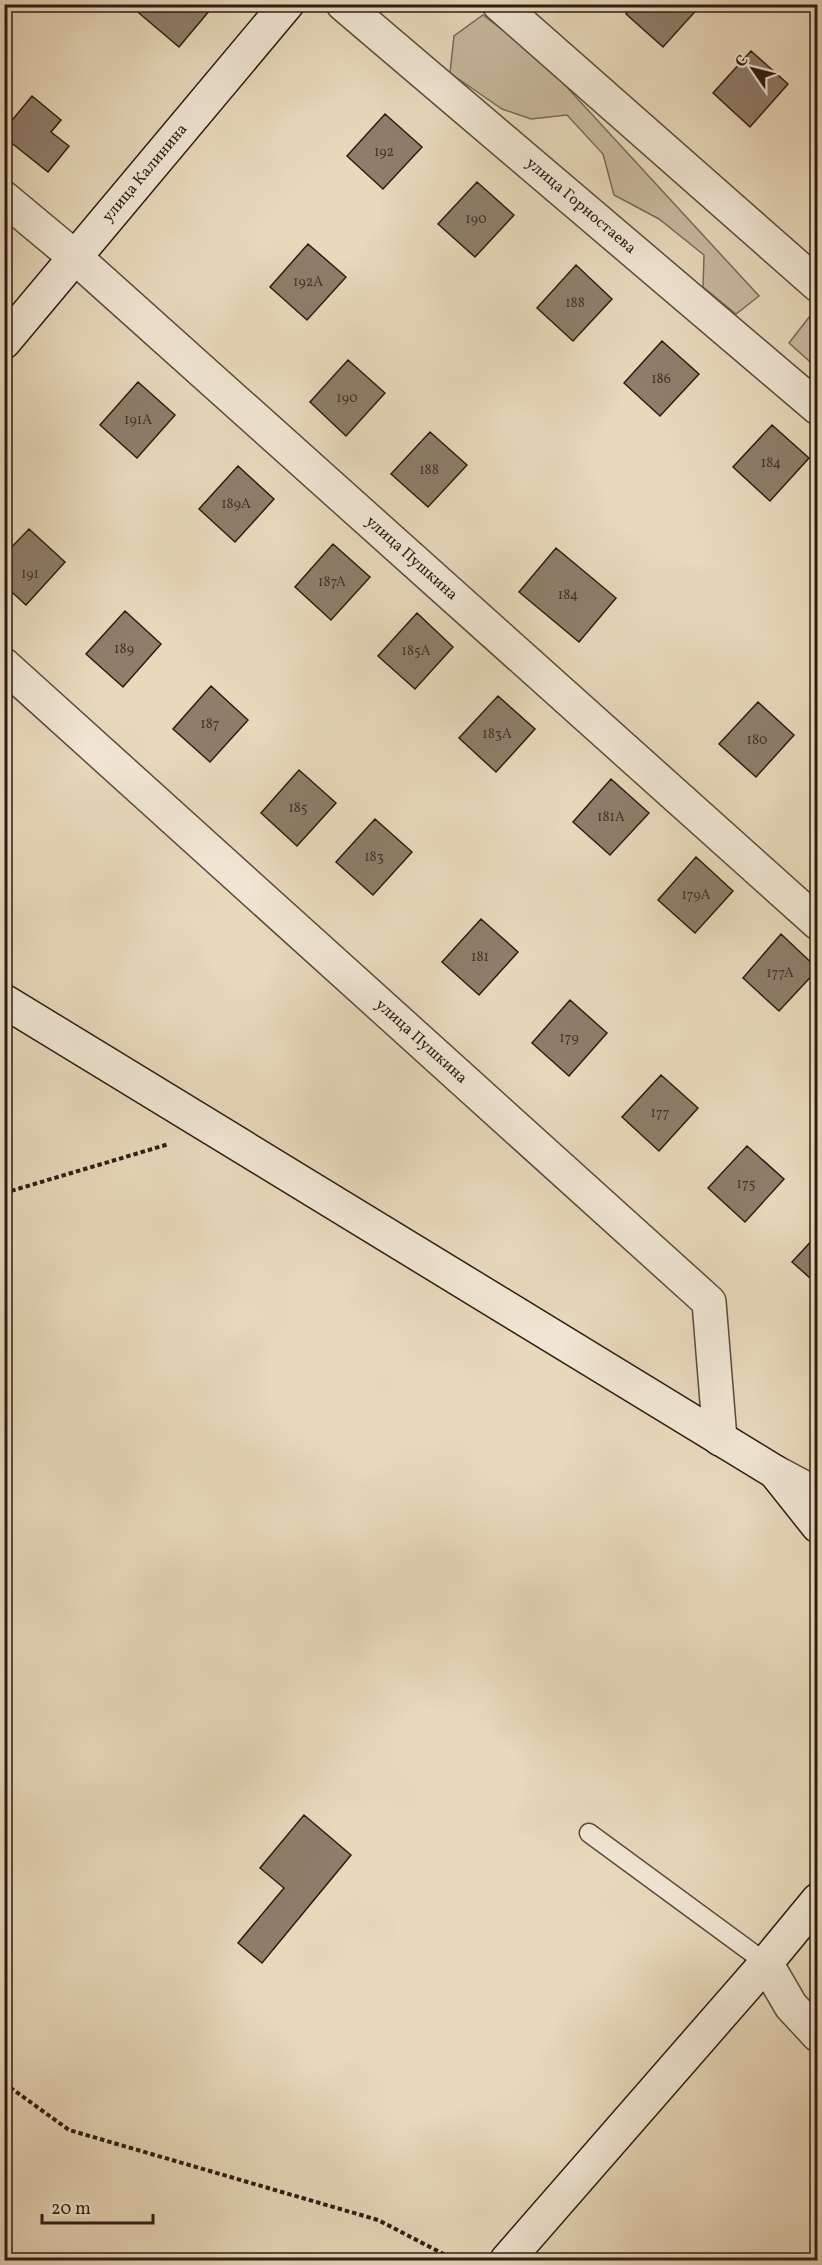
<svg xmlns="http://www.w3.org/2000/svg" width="822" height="2265" font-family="Vollkorn,serif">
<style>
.green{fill:#c8b99e;stroke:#7a6a58;stroke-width:1.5}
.building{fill:#8e7e6a;stroke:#2c1c13;stroke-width:1.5}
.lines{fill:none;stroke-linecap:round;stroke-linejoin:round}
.lane-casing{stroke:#5b4b3d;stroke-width:21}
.street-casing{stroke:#5b4b3d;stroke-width:36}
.secondary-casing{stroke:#2c1c13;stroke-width:36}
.path{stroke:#2c1c13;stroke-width:4;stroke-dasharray:4.5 3;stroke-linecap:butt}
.lane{stroke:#f0e6d3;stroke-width:18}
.street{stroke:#f0e6d3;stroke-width:33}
.secondary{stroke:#f0e6d3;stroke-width:33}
.labels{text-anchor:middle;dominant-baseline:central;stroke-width:6;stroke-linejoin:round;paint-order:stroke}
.number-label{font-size:14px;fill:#443429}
.street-label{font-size:16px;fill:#2c1c13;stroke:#f0e6d3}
</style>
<rect width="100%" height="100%" fill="#e8d9bb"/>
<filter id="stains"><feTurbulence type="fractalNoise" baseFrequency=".00333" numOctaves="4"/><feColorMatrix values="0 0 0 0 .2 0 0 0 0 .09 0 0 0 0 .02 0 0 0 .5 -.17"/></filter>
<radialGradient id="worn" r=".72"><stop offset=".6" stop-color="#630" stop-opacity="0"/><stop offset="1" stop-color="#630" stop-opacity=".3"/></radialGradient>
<path class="green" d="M483 15 541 59 759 296 736 314 703 287 704 255 659 219 614 195 603 154 567 115 531 119 502 109 450 73 454 36Z
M817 307V368L789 343Z"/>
<path class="building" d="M4 4H17L4 18Z
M136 4H215L179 47 133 8Z
M634 4H701V5L663 47 626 14Z
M751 51 788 84 750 127 713 93Z
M32 96 61 120 51 132 69 146 48 172 4 137V130Z
M385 114 422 147 383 189 347 156Z
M477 182 514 215 475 257 438 224Z
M308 244 346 277 307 320 270 287Z
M576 265 612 299 573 341 537 308Z
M662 341 699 374 660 416 624 383Z
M348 360 385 393 346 436 310 402Z
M138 382 175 415 137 458 100 425Z
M772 425 809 458 770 501 733 467Z
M430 432 467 465 428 507 391 474Z
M238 466 274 499 235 542 199 509Z
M29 529 65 562 26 605 4 585V555Z
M333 544 370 577 331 620 295 587Z
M556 548 616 598 579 642 519 592Z
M125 611 161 644 123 687 86 654Z
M417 613 453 647 415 689 378 656Z
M211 686 248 720 210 762 173 729Z
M498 696 535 729 496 772 459 738Z
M758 702 794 735 756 777 719 744Z
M299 770 336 803 297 846 261 813Z
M611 779 649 813 610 855 573 822Z
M375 819 412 852 373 895 336 862Z
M696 857 733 891 695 933 658 900Z
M481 919 518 952 479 995 442 962Z
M781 934 818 969 779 1011 743 978Z
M570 1000 607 1033 569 1076 532 1043Z
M661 1075 698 1108 659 1151 622 1117Z
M747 1146 784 1179 745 1222 708 1188Z
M818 1234V1285L792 1262Z
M304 1815 351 1855 262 1963 238 1943 284 1888 260 1868Z"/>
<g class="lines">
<defs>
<path id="lane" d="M589 1833 766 1963"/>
<g id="street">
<path id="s1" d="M343 4 818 408"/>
<path d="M499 4 818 285"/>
<path id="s2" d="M4 198 76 258 818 923"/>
<path id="s3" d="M4 665 709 1302 720 1439"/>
<path d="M775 1472 818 1495"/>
<path d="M766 1963 791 2006 818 2035"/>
</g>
<g id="secondary">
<path id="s4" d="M4 342 287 4"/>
<path d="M4 1001 775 1472 818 1526"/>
<path d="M507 2260 766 1963 818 1900"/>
</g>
</defs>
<use href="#lane" class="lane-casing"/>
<use href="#street" class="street-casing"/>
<use href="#secondary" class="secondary-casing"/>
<path class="path" d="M4 1193 169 1144
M4 2083 69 2130 378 2220 455 2260"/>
<use href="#lane" class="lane"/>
<use href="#street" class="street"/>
<use href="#secondary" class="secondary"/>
</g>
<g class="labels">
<g class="number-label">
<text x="384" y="152">192</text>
<text x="476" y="219">190</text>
<text x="308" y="282">192А</text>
<text x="575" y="303">188</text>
<text x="661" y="379">186</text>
<text x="347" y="398">190</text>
<text x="138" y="420">191А</text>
<text x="771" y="463">184</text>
<text x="429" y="470">188</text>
<text x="236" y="504">189А</text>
<text x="30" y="574">191</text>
<text x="332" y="582">187А</text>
<text x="568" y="595">184</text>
<text x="124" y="649">189</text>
<text x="416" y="651">185А</text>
<text x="210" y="724">187</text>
<text x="497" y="734">183А</text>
<text x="757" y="740">180</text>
<text x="298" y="808">185</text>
<text x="611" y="817">181А</text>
<text x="374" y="857">183</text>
<text x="696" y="895">179А</text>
<text x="480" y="957">181</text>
<text x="780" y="973">177А</text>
<text x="569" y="1038">179</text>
<text x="660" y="1113">177</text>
<text x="746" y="1184">175</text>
</g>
<g class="street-label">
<text stroke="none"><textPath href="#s4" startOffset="220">улица Калинина</textPath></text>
<text stroke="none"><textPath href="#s1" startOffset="312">улица Горностаева</textPath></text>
<text stroke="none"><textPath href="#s2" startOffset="544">улица Пушкина</textPath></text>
<text stroke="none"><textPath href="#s3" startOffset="562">улица Пушкина</textPath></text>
</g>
</g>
<rect width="822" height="2265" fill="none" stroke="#e8d9bb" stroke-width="24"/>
<rect x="6" y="6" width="810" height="2253" fill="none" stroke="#2c1c13" stroke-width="3"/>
<rect x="12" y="12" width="798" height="2241" fill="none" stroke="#2c1c13" stroke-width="1.5"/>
<g transform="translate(753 69) rotate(305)" stroke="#f0e6d3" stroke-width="4.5" paint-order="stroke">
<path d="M0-4.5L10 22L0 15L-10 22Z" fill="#2c1c13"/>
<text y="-9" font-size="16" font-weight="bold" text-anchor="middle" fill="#2c1c13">С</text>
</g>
<path d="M42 2214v9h111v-9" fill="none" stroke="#2c1c13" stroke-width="3"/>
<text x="51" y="2214" font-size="18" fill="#2c1c13" stroke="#f0e6d3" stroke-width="4.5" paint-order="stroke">20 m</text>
<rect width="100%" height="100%" filter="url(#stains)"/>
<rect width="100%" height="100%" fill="url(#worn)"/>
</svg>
